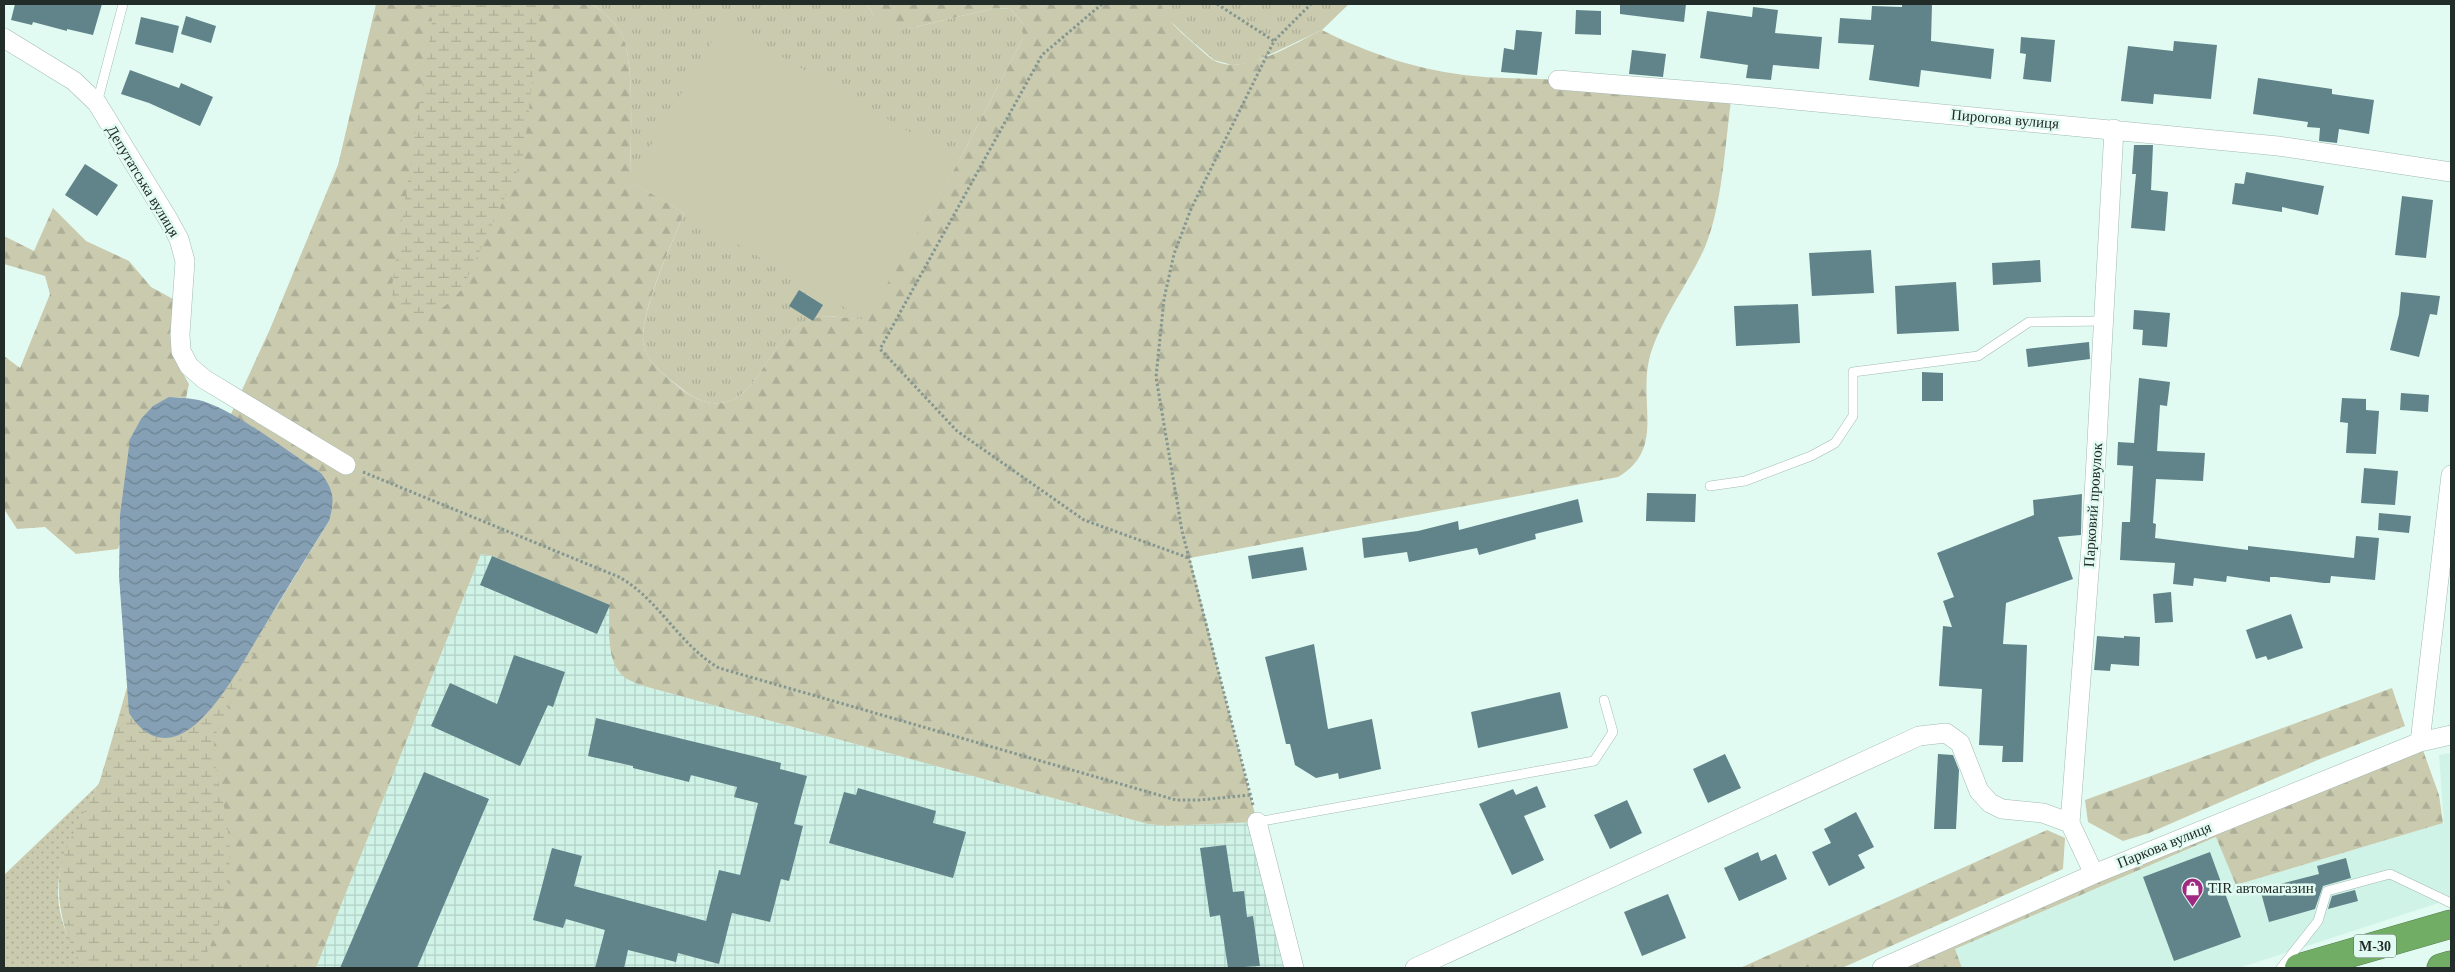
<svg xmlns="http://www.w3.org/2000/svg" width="2455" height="972" font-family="Georgia,serif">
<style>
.built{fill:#d0f3e7}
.industrial{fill:url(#industrial-grid)}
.grass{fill:url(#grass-tufts)}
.forest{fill:url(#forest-firs)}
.wetland{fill:url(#wetland-marsh)}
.park{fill:url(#park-dots)}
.pitch{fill:#cacaaf}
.water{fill:url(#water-waves)}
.building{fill:#60848a}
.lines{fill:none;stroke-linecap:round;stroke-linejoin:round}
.lane-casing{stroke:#a2bab2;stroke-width:10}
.street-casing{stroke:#a2bab2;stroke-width:20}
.highway-casing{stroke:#568050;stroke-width:29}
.path{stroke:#849690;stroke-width:3;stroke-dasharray:2.5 2.5;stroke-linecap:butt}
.lane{stroke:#fff;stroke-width:9}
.street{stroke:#fff;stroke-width:19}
.highway{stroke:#72ad65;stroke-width:28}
.labels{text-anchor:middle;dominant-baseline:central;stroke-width:5;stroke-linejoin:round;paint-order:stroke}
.shield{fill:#e2fbf2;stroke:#5c6a65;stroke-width:1}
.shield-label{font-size:14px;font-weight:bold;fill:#222c29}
.street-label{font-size:15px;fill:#222c29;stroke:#e2fbf2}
.poi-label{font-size:15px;fill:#222c29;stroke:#e2fbf2;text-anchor:start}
</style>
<defs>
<pattern id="industrial-grid" width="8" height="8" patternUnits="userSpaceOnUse" patternTransform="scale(1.25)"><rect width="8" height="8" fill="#d0f3e7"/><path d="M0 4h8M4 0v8" fill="none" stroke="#b2d0c6"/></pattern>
<pattern id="grass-tufts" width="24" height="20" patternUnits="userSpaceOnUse" patternTransform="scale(1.25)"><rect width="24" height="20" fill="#cacaaf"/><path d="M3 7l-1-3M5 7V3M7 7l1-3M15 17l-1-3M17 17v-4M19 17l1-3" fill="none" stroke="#adae97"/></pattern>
<pattern id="forest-firs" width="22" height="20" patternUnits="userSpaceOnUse" patternTransform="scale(1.25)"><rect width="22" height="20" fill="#cacaaf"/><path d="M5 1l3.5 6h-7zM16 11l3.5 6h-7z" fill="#adae97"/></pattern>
<pattern id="wetland-marsh" width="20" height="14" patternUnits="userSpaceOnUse" patternTransform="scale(1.25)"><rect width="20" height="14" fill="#cacaaf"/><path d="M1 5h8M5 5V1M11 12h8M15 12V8" fill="none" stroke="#adae97"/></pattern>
<pattern id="park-dots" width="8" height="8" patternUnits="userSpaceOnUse" patternTransform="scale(1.25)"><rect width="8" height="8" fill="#cacaaf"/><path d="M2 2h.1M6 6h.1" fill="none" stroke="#adae97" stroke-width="1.8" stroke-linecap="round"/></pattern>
<pattern id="water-waves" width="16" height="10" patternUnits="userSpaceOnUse" patternTransform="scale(1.25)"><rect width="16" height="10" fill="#85a0b4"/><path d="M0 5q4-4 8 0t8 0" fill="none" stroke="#6c8392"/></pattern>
</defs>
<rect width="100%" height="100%" fill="#e2fbf2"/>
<path class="built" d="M2451 753V899L2239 968H1962L1954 949 2217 837 2236 885 2443 823 2444 825 2439 755Z"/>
<path class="industrial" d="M481 554 492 556 610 605 611 652 640 685 1148 824 1166 826 1257 822 1293 968H316Z"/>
<path class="grass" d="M591 4H867L874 16 911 28 995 8 1010 9 1023 23V38L959 161 866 320C852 319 835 315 821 317 791 322 775 351 759 374 752 384 744 395 732 400 713 408 695 400 681 388 667 377 651 366 645 350 634 324 673 241 684 213L630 181C630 148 636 59 621 33 614 20 603 12 591 4Z
M1161 4H1349L1322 30 1252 63 1232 65 1214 60 1187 37 1166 17Z"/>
<path class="forest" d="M376 4H591C603 12 614 20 621 33 636 59 630 148 630 181L684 213C673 241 634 323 645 350 651 366 667 377 680 388 695 400 713 408 732 400 744 395 752 384 759 374 775 351 791 321 821 317 835 315 852 319 866 319L959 161 1023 38V23L1010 9 995 8 911 28 889 26 874 16 867 4H1161C1167 20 1179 31 1192 42 1199 48 1206 55 1213 60 1243 77 1294 43 1322 30 1369 54 1421 71 1474 76 1501 79 1530 78 1557 80 1616 83 1674 89 1732 94 1725 141 1723 204 1705 247 1689 283 1658 323 1649 360 1639 405 1665 450 1618 477L1190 558 1257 822 1166 826 1148 824 640 685C635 682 627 680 623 676 605 659 610 627 609 605L492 556 481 554 316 968H84L67 843 99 784 127 688 129 713 201 719 227 687 329 521 321 473 231 414 270 329 338 165Z
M53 208 86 241 129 261 151 287 173 299 181 370 189 384 186 398 169 397 118 549 76 554 45 527 17 529 4 509V356L20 368 50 294 45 276 4 264V236L34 251Z
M2392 688 2405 726 2320 759 2149 833 2123 841 2088 822 2085 800Z
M2420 742 2439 795 2443 823 2236 885 2216 837 1955 949 1962 968H1882Z
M2047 830 2065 838 2063 869 1842 968H1740Z"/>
<path class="wetland" d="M428 4H541L524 152 519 167 462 289C439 316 413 331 391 293L432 22Z
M274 610 215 736C211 763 220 785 225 811 236 867 228 913 202 964L198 968H79C62 925 50 889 67 843 75 822 91 804 99 783 111 753 118 719 127 688L135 708 201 719 227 687Z"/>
<path class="park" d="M99 784C60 856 38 891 84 968H4V875Z"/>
<path class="pitch" d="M723 22 959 161 866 320 630 181Z"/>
<path class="water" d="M169 397C182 398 196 398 208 403 243 416 288 452 321 473 334 491 335 499 329 521 308 555 287 588 267 622 247 654 214 720 179 735 157 744 140 731 129 713L119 576 120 515 130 439 141 419 153 406Z"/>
<path class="building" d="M15 4H102L93 35 67 29V31L33 22 32 25 11 20Z
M1620 4H1686L1684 22 1620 14Z
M1902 4H1932L1931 41 1994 49 1991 79 1921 70 1919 87 1869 80 1874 45 1838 43 1840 18 1871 20 1872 6 1902 7Z
M1753 7 1778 10 1775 33 1822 37 1819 69 1773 65 1771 80 1746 78 1748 65 1700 58 1707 11 1752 17Z
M1576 10 1601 11V35L1575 34Z
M186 16 216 26 211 43 181 34Z
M141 17 179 26 173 53 135 44Z
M1516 30 1542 32 1537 75 1501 72 1504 48 1514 50Z
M2021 37 2055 40 2051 82 2023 79 2026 54 2020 53Z
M2174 41 2217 45 2211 99 2154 94 2153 104 2121 101 2128 46 2173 51Z
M1632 50 1666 54 1663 77 1629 74Z
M130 70 179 88 181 83 213 97 200 126 149 103 121 94Z
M2258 78 2332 89V94L2374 100 2369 134 2339 129 2337 143 2319 141 2320 128 2307 127 2308 122 2253 114Z
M2134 145H2153L2151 190 2168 192 2165 231 2131 228 2136 174H2132Z
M85 164 118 185 97 216 65 195Z
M2246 172 2324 186 2318 215 2282 207V212L2232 204 2235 183 2244 184Z
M2402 196 2433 200 2426 258 2395 255Z
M1871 250 1874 293 1812 296 1809 253Z
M2040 260 2041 282 1993 285 1992 263Z
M1956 282 1959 331 1897 334 1895 286Z
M799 290 823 305 813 321 789 306Z
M2401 292 2440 296 2437 315 2430 314 2419 357 2390 350 2399 314Z
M1798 304 1800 343 1736 346 1734 306Z
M2134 310 2170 313 2167 347 2142 345 2143 330 2133 329Z
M2089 342 2090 359 2028 367 2026 349Z
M1922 372 1943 373V401H1922Z
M2139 378 2170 382 2167 406 2160 405 2157 451 2205 453 2203 481 2156 479 2153 523 2156 524 2155 538 2248 550V546L2354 558 2356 536 2379 538 2375 580 2331 576 2330 583H2324L2276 577H2270V582L2227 576 2226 582 2194 578 2193 586 2173 584 2175 563 2120 560 2122 522H2130L2133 466 2117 465 2118 442 2134 443Z
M2401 393 2429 395 2428 412 2400 410Z
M2342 398 2366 399V410L2379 411 2376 454 2346 453 2348 423 2340 422Z
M2364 468 2398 471 2395 505 2361 503Z
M1647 493 1696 494 1695 522 1646 521Z
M2082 494 2081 535 2058 537 2073 579 2006 603 2003 644 2027 645 2023 762H2002L2003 746 1979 745 1982 689 1939 686 1943 626 1952 627 1943 601 1954 597 1937 553 2034 515 2033 500Z
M1578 499 1583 522 1535 534 1536 539 1479 555 1477 548 1409 562 1407 552 1364 558 1362 538 1418 531 1458 521 1459 530Z
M2379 513 2411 516 2409 533 2378 530Z
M1303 547 1307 570 1252 579 1248 556Z
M492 556 610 605 597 634 480 585Z
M2171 592 2173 622 2155 623 2153 594Z
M2291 614 2303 648 2268 660 2266 656 2256 659 2246 630Z
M2097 636 2124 638V636L2140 637 2139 666 2111 664 2110 671 2094 670Z
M1314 644 1328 729 1372 719 1381 769 1339 779 1338 773 1316 778 1295 765 1290 744H1286L1265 657Z
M514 655 565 672 553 707 548 705 520 766 431 726 450 683 497 704Z
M1560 692 1568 728 1478 748 1471 712Z
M596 718 781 763 780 769 807 776 794 824 803 826 789 881 781 879 770 922 732 913 719 964 678 953 676 962 628 950 624 968H595L605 930 566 919 563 928 533 920 552 848 582 856 574 886 706 921 719 870 740 875 758 803 734 797 737 787 691 775 689 782 633 768V766L588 756Z
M1725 754 1741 788 1708 803 1693 769Z
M1938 754 1953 755 1959 770 1956 829H1934Z
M424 772 489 799 417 968H340Z
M1537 786 1546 807 1524 816 1544 860 1512 875 1479 804 1513 789 1516 795Z
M858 788 936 811 933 823 966 832 953 878 829 843 844 792 856 795Z
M1627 800 1642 833 1610 849 1594 815Z
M1856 812 1874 847 1858 855 1865 868 1829 886 1812 852 1831 843 1824 829Z
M1226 845 1233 892 1244 891 1247 917 1253 916 1260 966 1228 968 1220 915 1210 917 1200 848Z
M1758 852 1761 861 1776 854 1787 879 1739 901 1724 868Z
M2210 852 2241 937 2174 961 2143 877Z
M2346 858 2351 878 2323 886 2315 909 2269 922 2260 889 2319 874 2317 866Z
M2355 890 2358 901 2328 909 2332 896Z
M1668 894 1686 938 1642 956 1624 912Z"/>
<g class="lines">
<defs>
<path id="lane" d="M97 103 123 4
M1710 486 1745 481 1811 456 1835 443 1853 416V372L1978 356 2029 322 2103 321
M1257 822 1594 761 1613 732 1604 700
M2281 968 2318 921 2327 891 2390 874 2451 903"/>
<path id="street" d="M4 38 74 81 97 103 168 219 179 239 185 261 180 334 181 351 189 366 204 379 346 465
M1558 80 1732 94 2278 146 2451 172
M2420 742 2451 475
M1257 822 1294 968
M2094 874 2070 823 2092 533 2114 129
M1415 968 1919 736 1946 733 1960 743 1979 791 1990 803 2002 809 2043 813 2070 823
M1882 968 2094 874 2420 742 2451 735"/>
<path id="highway" d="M2299 968 2451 924
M2441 968 2451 965"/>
</defs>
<use href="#lane" class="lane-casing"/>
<use href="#street" class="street-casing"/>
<use href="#highway" class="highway-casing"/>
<path class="path" d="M1102 4 1042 55 880 349 957 431 1084 520 1189 558
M1217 4 1274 41
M363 472 619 577C659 599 679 645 719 668L1176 800H1199L1250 795
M1253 805 1182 531 1156 377 1164 299 1174 254 1191 209 1274 41 1311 4"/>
<use href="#lane" class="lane"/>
<use href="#street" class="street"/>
<use href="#highway" class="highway"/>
</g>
<defs>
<symbol id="shop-pin" viewBox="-11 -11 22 30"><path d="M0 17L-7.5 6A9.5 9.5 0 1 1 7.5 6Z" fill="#a12982" stroke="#e2fbf2"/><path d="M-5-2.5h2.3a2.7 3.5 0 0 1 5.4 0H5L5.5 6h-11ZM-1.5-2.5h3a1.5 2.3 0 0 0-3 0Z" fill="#fff"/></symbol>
</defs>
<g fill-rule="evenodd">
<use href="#shop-pin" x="2180" y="876" width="25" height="34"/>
</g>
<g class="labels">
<rect class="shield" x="2354" y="934.5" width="42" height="23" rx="4"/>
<g class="shield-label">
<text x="2375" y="946">М-30</text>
</g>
<g class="street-label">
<text transform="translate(2005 119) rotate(5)">Пирогова вулиця</text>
<text transform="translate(143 181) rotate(59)">Депутатська вулиця</text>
<text transform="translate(2093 505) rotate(-86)">Парковий провулок</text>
<text transform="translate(2164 845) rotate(-22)">Паркова вулиця</text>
</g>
<g class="poi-label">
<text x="2208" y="888">TIR автомагазин</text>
</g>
</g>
<rect width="2455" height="972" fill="none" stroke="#222c29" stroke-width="10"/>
</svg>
